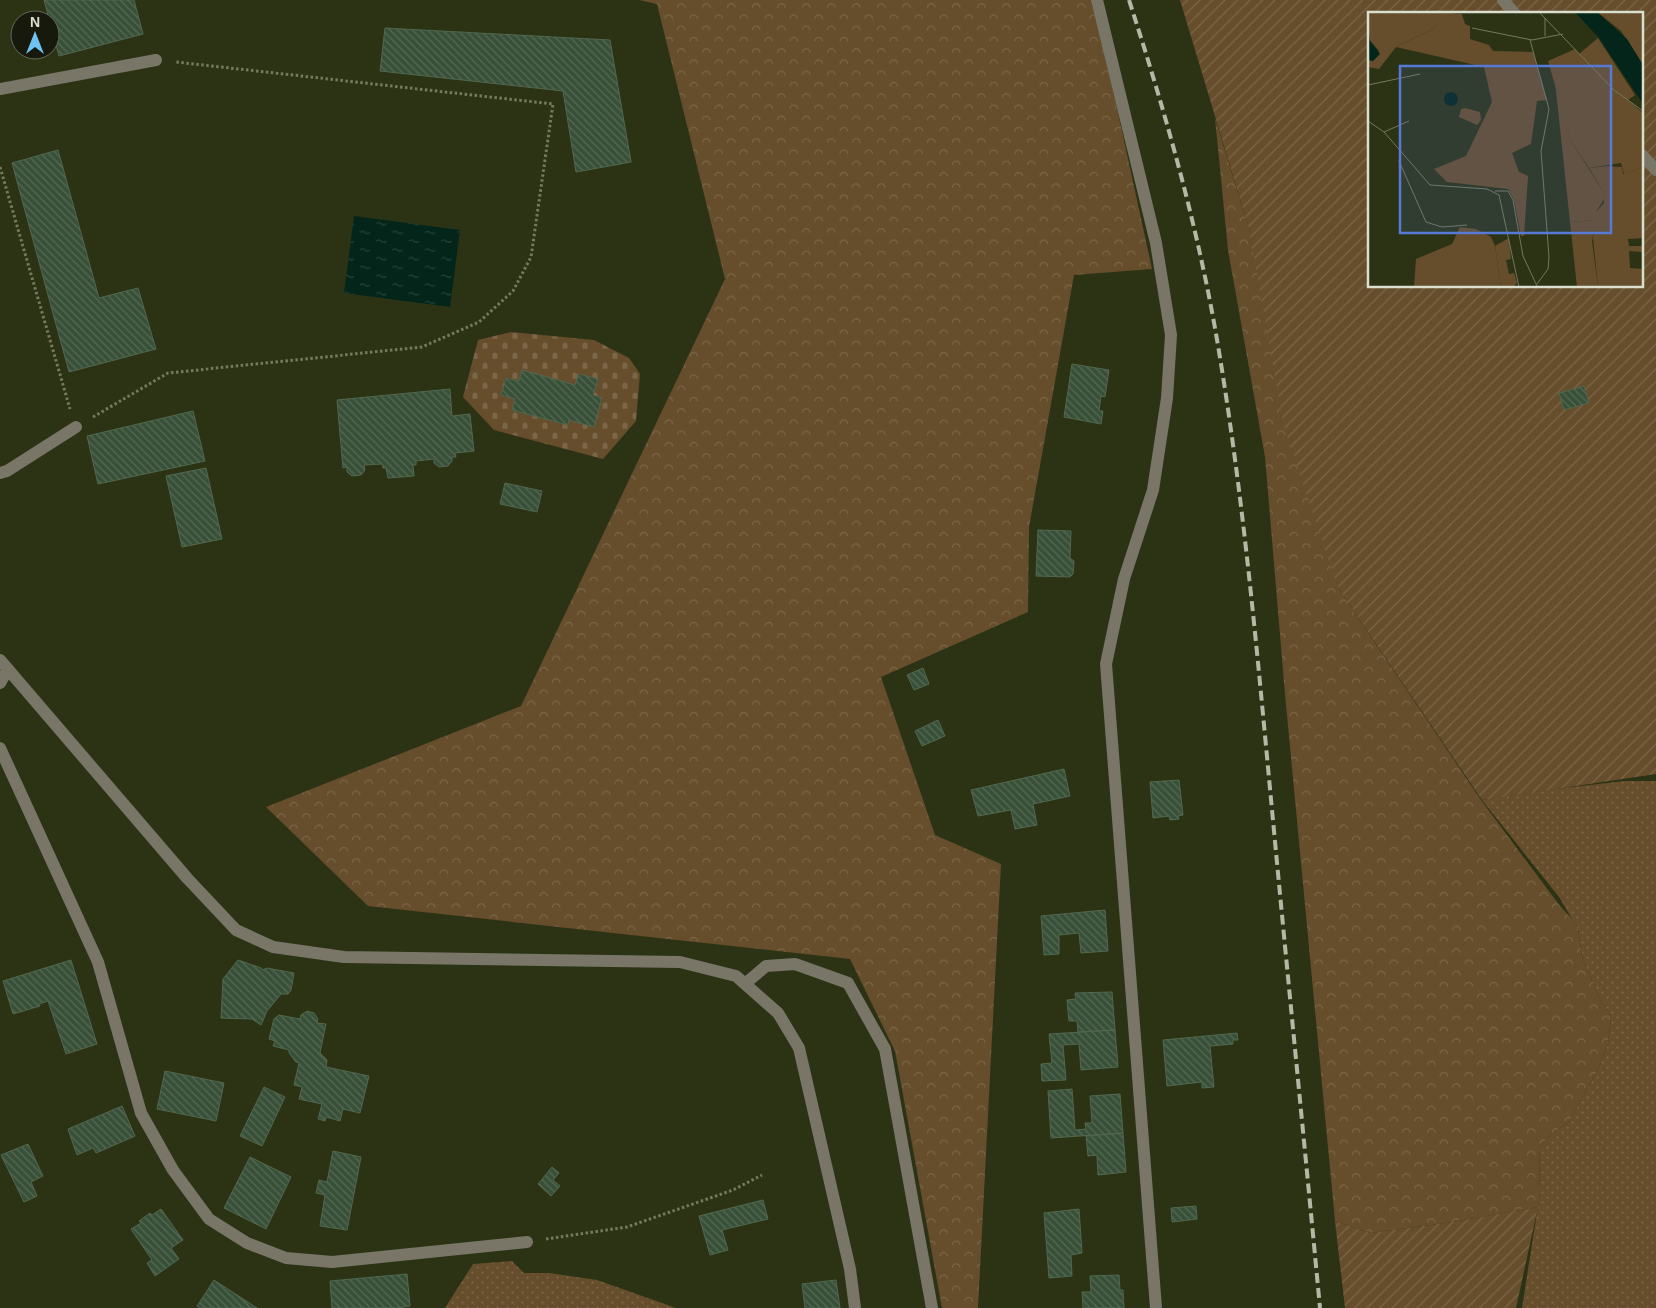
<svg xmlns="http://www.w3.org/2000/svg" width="1656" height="1308" font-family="Arial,sans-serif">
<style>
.grass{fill:url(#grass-dots)}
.forest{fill:url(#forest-crowns)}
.cemetery{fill:url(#cemetery-stones);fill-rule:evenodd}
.garden{fill:url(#garden-furrows);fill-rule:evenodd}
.water{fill:url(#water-ripples)}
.building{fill:url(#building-back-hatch);stroke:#51684f}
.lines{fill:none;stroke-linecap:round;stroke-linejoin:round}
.path{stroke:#737a60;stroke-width:3;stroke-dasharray:2.5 2.5;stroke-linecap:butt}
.minor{stroke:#797668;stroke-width:12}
.rail{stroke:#b4b9a5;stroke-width:4;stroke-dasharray:10 5;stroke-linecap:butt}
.inset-road{fill:none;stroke:#72785f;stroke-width:1}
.view{fill:#567ad5;fill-opacity:0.15;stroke:#567ad5;stroke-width:2.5}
.inset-edge{fill:none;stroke:#dbe0ce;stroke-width:2.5}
</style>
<defs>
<pattern id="grass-dots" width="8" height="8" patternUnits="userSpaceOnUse" patternTransform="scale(1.25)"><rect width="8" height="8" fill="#664d2b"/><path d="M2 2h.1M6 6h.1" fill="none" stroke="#7b6649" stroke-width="1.8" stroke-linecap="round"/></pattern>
<pattern id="forest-crowns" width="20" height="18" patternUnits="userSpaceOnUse" patternTransform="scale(1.25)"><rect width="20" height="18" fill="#664d2b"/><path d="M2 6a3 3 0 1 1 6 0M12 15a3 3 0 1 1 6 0" fill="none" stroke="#7b6649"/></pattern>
<pattern id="cemetery-stones" width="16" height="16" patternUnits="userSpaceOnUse" patternTransform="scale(1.25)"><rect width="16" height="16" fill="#664d2b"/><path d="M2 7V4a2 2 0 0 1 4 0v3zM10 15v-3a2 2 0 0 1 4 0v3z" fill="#7b6649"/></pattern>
<pattern id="garden-furrows" width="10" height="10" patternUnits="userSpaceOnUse" patternTransform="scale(1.25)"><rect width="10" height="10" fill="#664d2b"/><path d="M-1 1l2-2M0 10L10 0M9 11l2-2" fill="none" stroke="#7b6649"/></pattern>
<pattern id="water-ripples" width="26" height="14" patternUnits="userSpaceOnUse" patternTransform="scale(1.25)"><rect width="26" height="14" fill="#03251a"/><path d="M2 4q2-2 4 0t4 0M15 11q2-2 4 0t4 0" fill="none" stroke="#27443a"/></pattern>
<pattern id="building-back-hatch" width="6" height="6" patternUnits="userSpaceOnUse" patternTransform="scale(1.25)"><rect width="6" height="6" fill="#395038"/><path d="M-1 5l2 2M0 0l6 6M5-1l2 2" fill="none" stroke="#556954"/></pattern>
</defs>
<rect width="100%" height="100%" fill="#2c3315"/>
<path class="grass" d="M1625 781H1656V1308H1522L1540 1193 1539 1147 1553 1133 1569 1122 1597 1071 1608 1044 1611 1016 1598 995 1582 957 1578 929 1559 897 1482 800 1546 790Z
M512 1261 524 1273H549L597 1280 676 1308H445L473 1264Z"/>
<path class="forest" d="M639 0H1091L1115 99 1152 269 1074 275 1029 527 1028 612 881 677 935 835 1001 864 978 1308H942L895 1051 850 959 368 906 266 807 521 706 725 279 657 4Z
M1215 118 1249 229 1338 588 1481 800 1560 906 1573 920 1578 929 1582 957 1598 995 1611 1016 1608 1044 1597 1071 1569 1122 1553 1133 1539 1147 1540 1193 1538 1207 1446 1223 1370 1233 1335 1221 1285 694 1265 457 1228 250Z"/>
<path class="cemetery" d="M511 332 594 340 629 358 640 374 636 421 603 459 494 430 463 397 478 340ZM522 371 575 385 579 374 597 379 593 395 602 398 594 426 569 420 567 425 512 410 515 399 501 395 506 378 519 381Z"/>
<path class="garden" d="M1180 0H1656V774L1482 800 1338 588 1284 427 1249 229ZM1370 14H1642V286H1370Z
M1538 1207 1516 1308H1345L1335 1221 1370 1233 1446 1223Z"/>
<path class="water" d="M354 216 460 230 450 307 344 293Z"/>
<path class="building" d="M44 0H134L143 34 59 56Z
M385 28 610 40 631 162 576 172 563 91 380 71Z
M58 150 99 298 138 288 156 349 69 372 12 163Z
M1072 364 1109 370 1105 397 1101 396 1099 411H1103L1101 424 1064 417Z
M522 370 575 385 579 374 598 379 593 395 602 398 594 427 569 420 568 425 512 410 515 399 501 395 506 378 519 381Z
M1584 386 1589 403 1564 410 1559 393Z
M450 389 452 416 470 414 474 451 455 453 456 457H452V461L448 466 439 467 434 463V459L416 461V465H413L414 476 388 478 386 468H383L382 464 364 465 365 470 361 475 352 476 347 472V467L343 468 337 400Z
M193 411 205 461 98 484 87 436Z
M206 468 222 539 182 547 166 476Z
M505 483 542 491 537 512 500 504Z
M1038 530 1071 531 1070 558 1074 561 1073 574 1070 577 1036 576Z
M923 668 929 684 914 690 907 675Z
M938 720 945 736 922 746 915 731Z
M1064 769 1070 796 1033 804 1037 825 1015 829 1011 810 978 816 971 790Z
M1179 780 1183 815 1178 816 1179 819 1170 820 1169 816 1153 818 1150 782Z
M1105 910 1108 951 1081 953 1079 933 1059 935V954L1044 955 1041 916Z
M71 960 97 1044 66 1054 48 1001 39 1004 40 1006 13 1014 3 981Z
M238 960 261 968 262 970 267 968 294 973 291 990 288 994H281L267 1011 261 1025 252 1019 221 1018 223 979Z
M1112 992 1115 1030 1078 1032 1077 1021H1069L1067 1000 1076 999 1075 993Z
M307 1011 314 1013 318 1019 317 1023 326 1024 320 1053 327 1060 326 1067 369 1076 360 1113 343 1109 340 1121 326 1117 325 1121 318 1119 322 1104 299 1099 302 1087 294 1085 299 1063 296 1062 289 1053V1050L273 1046 275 1041 269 1039 274 1019 279 1015 300 1019 301 1015Z
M1115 1030 1118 1067 1081 1070 1079 1044 1063 1045 1066 1080 1042 1081 1041 1064 1052 1063 1049 1034Z
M1237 1033 1238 1040H1233V1044L1210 1046 1214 1087 1202 1088V1082L1167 1086 1163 1040Z
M165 1071 224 1083 216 1121 157 1109Z
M264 1087 285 1097 262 1146 240 1136Z
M1072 1089 1075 1130 1086 1129 1085 1123H1092L1090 1096 1120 1094 1123 1133 1051 1138 1048 1091Z
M122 1106 135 1136 96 1153 93 1148 77 1155 68 1129Z
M1123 1133 1126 1172 1098 1175 1097 1155 1088 1156 1086 1136Z
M28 1144 43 1176 31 1182 37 1196 24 1202 1 1155Z
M333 1151 361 1157 347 1230 320 1226 325 1195 316 1193 319 1180 327 1182Z
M250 1157 291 1177 266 1229 224 1208Z
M552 1167 559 1173 553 1180 560 1186 551 1196 538 1184Z
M763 1200 768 1219 722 1230 728 1250 710 1255 699 1216Z
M1196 1206 1197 1219 1172 1222 1171 1208Z
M161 1209 183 1240 171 1248 179 1259 155 1276 147 1263 152 1260 131 1229 141 1223 139 1221 150 1213 152 1215Z
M1079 1209 1082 1253 1071 1255 1072 1276 1049 1278 1044 1213Z
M407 1274 410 1306 398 1308H332L330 1281Z
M1119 1275 1120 1290H1123L1124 1308H1083L1082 1292H1091L1090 1276Z
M214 1280 257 1308H200L197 1306Z
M836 1280 840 1308H805L802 1284Z"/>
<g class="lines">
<path class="path" d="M0 167 70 409
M93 417 168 373 422 347 479 322 513 291 531 257 553 104 176 62
M546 1239 627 1227 733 1190 762 1175"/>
<path class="minor" d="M1097 0 1156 243 1171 335 1167 398 1153 490 1124 579 1106 664 1156 1308
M1503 0 1515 14
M0 89 156 60
M1642 155 1656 170
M0 473 7 471 76 427
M0 660 187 878 236 930 273 947 344 957 680 962 736 976 778 1013 799 1048 850 1269 855 1308
M0 683 8 669
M0 748 98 962 141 1113 173 1170 209 1219 247 1243 286 1258 332 1262 527 1242
M746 983 766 966 795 964 848 983 885 1049 932 1308"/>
<path class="rail" d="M1129 0C1164 108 1195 217 1215 328 1244 495 1258 663 1274 831 1289 990 1305 1149 1320 1308"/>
</g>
<g transform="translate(1368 12)">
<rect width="275" height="275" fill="#2c3315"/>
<path d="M0 0H69L70 2 67 16 28 35 11 57 0 55V48L5 49 11 39 0 26ZM229 0H275V53L253 19ZM239 154 254 155 255 162 275 155V226L260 227 261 234H275V240L261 239 262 256 275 257V275H230L225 226 228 200 236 191V181L221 156ZM92 215 108 217 123 225 127 234 133 275H46L48 247 84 232Z" fill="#664d2b"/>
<path d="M69 0 94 2 97 12 102 14V27L121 33 125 39 165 40 179 88 169 89 163 132 144 141 151 160 160 164 156 224H153L146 188 140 177 79 170 66 157 98 144 124 90 116 55 28 35 67 16ZM187 69 203 129 238 184 228 200V208L202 210ZM141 226 143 247 138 248 141 262 146 261 149 271 145 275H133L127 234Z" fill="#664d2b"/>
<path d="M97 96 112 100 113 108 109 113 91 105 93 97Z" fill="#664d2b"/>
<path d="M230 26 267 83 260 88 275 101V155L256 162 253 151 221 156 203 129 180 49 207 37 211 42ZM228 208 224 229 230 275H209L202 210Z" fill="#664d2b"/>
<path d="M207 0H229L259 27 275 53V92L231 26ZM0 14 2 29 12 42 5 49 0 48ZM76 87a7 7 0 1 1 14 0a7 7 0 1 1-14 0Z" fill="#03251a"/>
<path class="inset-road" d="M171 0 246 78 275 99M104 16 164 28 195 22M177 24V6M162 28 181 97 173 139 181 245 180 257 169 272M0 73 52 62M0 109 16 120 62 173 119 177 131 183 151 275M16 120 41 109M33 139 31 149 58 210 74 215 99 213M127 179H140L145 188 155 244 169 274"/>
<path class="view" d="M32 54H243V221H32Z"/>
<rect width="275" height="275" class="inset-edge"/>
</g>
<g transform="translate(35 35)"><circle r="24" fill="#16190c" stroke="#65695a"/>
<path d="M0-4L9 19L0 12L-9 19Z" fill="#6fc2f4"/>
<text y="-8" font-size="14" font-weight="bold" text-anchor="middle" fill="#dbe0ce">N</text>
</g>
</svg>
